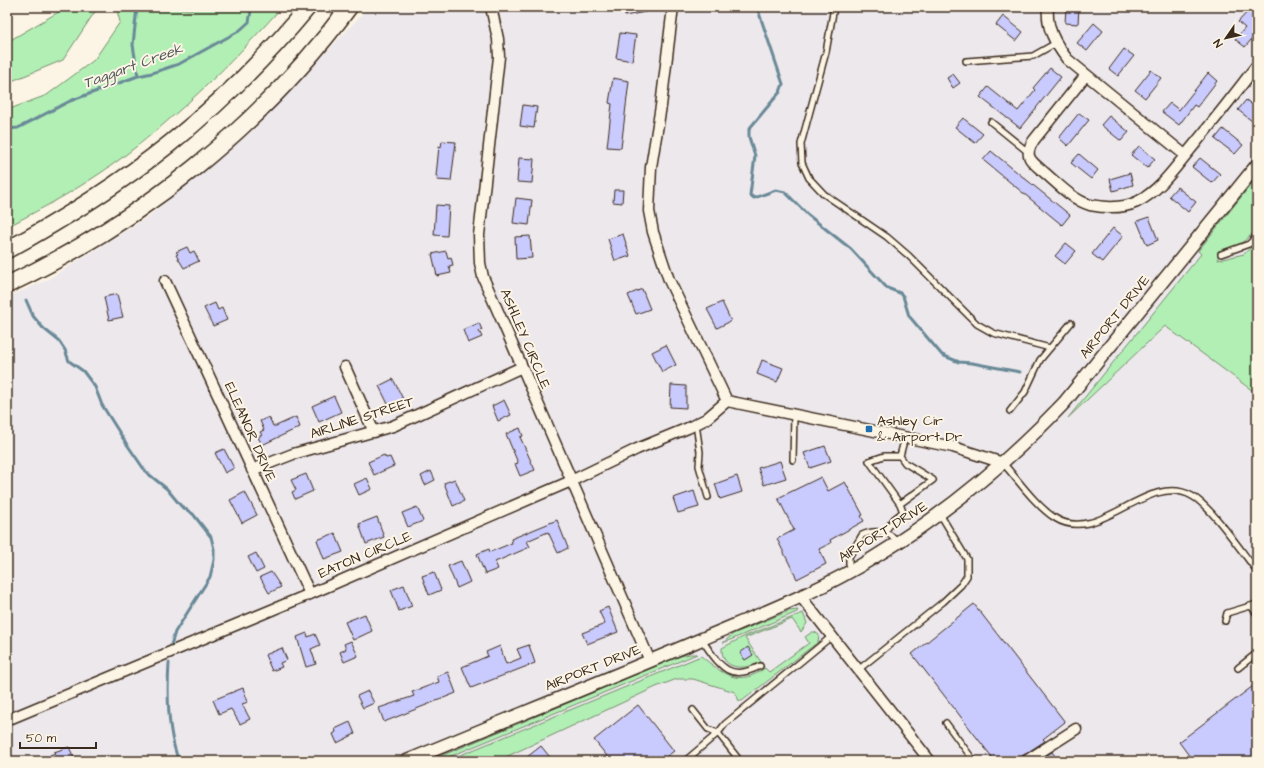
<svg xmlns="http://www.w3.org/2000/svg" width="1264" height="768" font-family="'Architects Daughter',sans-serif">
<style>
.built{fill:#ede8ec}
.green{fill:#b1efb5;stroke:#768c6a}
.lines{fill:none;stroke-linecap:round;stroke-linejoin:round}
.stream{stroke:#698997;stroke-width:3}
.building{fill:#c9cafd;stroke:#3b2a1e}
.service-casing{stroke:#3b2a1e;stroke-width:8}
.minor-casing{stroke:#3b2a1e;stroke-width:13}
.tertiary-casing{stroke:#3b2a1e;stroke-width:15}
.trunk-casing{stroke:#3b2a1e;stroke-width:19}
.service{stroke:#fcf5e5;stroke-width:5}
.minor{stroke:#fcf5e5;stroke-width:10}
.tertiary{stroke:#fcf5e5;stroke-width:12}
.trunk{stroke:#fcf5e5;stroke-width:16}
.poi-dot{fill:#1f6fb2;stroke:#fcf5e5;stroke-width:1.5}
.labels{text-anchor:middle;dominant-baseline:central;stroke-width:4;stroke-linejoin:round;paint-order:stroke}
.street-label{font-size:14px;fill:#3b2a1e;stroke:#fcf5e5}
.poi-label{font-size:14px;fill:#3b2a1e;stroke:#fcf5e5;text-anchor:start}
.water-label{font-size:15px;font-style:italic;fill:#52595b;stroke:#fcf5e5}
</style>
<rect width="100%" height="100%" fill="#fcf5e5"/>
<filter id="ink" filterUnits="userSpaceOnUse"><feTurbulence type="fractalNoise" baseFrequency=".025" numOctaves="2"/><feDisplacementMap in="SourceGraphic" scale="8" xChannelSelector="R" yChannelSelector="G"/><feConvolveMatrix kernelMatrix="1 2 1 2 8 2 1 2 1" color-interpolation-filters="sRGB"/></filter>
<g filter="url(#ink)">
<path class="built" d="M369 7H1257V761H7V297L47 280 149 216 250 133Z"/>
<path class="green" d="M67 7H98L63 60 7 83V42Z
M116 7H168L190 10 201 7H282C232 63 179 115 119 160 84 186 45 207 7 227V110L47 95 94 60 120 22Z
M1257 177V229C1247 240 1234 250 1218 251V260L1244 254 1257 242V394L1165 326 1068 418 1201 254 1198 251Z
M798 610 797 612 723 643 733 634 789 611Z
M803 613 807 623 801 632 792 619 745 638 761 662C746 670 721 671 722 648L743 637Z
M812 632H815L819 635 818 642 742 701H739L735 692 693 679H677L656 687 497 761H446L701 656C722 673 738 688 765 668L769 672 809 643 805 637Z
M690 654H697L439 761H429L680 656Z"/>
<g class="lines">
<path class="stream" d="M137 7 133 45 138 76
M757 7 783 84 780 92 749 129V137L755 156 750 195 754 198 776 190 785 192 808 215 851 249 887 288 900 293 903 296 909 316 942 355 959 362 972 363 1020 372
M7 129 18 128 70 101 138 76 152 73 179 64 239 31 249 22 251 11 254 7
M26 300 33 316 43 328 59 341 65 350 69 361 83 371 95 387 102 405 126 443 146 472 167 489 181 506 193 514 211 537 214 549V560L210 577 175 632 171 645
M169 663C167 695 167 732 179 761"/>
</g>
<path class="building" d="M624 7H650V11L625 16Z
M1066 7H1079L1078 24 1065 23Z
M1250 9 1257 15V33L1245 47 1235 39 1245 28 1238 22Z
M1003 16 1023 32 1016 41 996 25Z
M1094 23 1103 31 1087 51 1077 43Z
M620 33 636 35 632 61 616 58Z
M1124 49 1134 56 1118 76 1109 69Z
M1050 68 1061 77 1020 128 980 97 988 87 1018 111 1035 90 1033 88Z
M1151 70 1161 78 1145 98 1135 90Z
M1208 73 1217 81 1197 107 1194 105 1179 125 1162 112 1170 103 1179 110Z
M953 74 960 83 953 88 947 78Z
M613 78 629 81 621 148 607 147 612 104 609 103Z
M1246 100 1257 108V125L1238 110Z
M523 105 537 107 534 128 520 126Z
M1079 113 1089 120 1068 146 1059 138Z
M1109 116 1129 132 1121 141 1101 125Z
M963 118 983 134 975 143 955 127Z
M1223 129 1243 145 1235 154 1215 139Z
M442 141 456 142 451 181 437 180 438 176H436L439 146 441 147Z
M1139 146 1155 159 1147 168 1131 155Z
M991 151 1070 215 1062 225 983 160Z
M1079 154 1098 170 1091 179 1071 163Z
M519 158 534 159 532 183 517 182Z
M1200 158 1220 174 1212 183 1192 167Z
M1130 173 1133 185 1113 191 1110 179Z
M1177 187 1196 202 1188 212 1169 196Z
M614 190H623L622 203 613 202Z
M516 198 532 200 529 225 513 223Z
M436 205 449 206 447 236 434 235Z
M1149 217 1158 240 1147 245 1137 221Z
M1113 228 1123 236 1102 262 1092 254Z
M623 234 630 256 615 261 608 239Z
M530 236 532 258 516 259 515 237Z
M1066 243 1076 251 1065 264 1055 256Z
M187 247 190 253 194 251 199 261 184 268 176 255 178 254 176 252Z
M446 251 448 258 451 257 453 265 449 266 451 273 437 276 432 254Z
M642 289 650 309 636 314 628 295Z
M117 294 123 317 109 320 104 297Z
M722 302 731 321 717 328 707 309Z
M215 303 218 310 222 308 227 320 213 326 204 308Z
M479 323 482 330 479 331 482 337 468 343 463 330Z
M666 345 676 365 662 372 652 352Z
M762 360 783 368 777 382 757 374Z
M393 379 403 399 389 406 379 386Z
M671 385 686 386V408L670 407Z
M334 396 341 412 319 422 312 406Z
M504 400 511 415 498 421 492 406Z
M269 417 273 426H276L296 417 300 427 262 445 258 437 262 435 260 432 264 430 260 421Z
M520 428 523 436 520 437 535 470 520 476 515 464 518 463 506 434Z
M825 446 831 461 810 468 804 453Z
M224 449 234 468 225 473 215 453Z
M384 455 386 458 390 457 394 466 374 475 368 462Z
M780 461 786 478 764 485 758 468Z
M431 471 435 480 425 485 421 476Z
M306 474 313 491 295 499 292 492 296 490 291 480Z
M737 476 742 492 720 499 715 484Z
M821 477 828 491 845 482 863 515 861 516 864 521 830 540 831 543 819 549 826 564 797 579 777 539 794 530 778 498Z
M367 478 372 489 359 495 354 484Z
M455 479 464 501 453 506 444 483Z
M694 491 699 507 678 513 673 498Z
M245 492 257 515 242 523 230 500Z
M417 507 423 521 408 527 402 513Z
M377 517 384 537 366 544 359 524Z
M557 520 568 548 558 553 548 532 527 541 530 547 495 562 498 569 485 574 477 554 489 549 490 552 512 543 511 539Z
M335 533 343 552 324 559 317 540Z
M256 553 264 569 256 573 248 557Z
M461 561 470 582 457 588 448 566Z
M271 572 281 587 269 593 260 577Z
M434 572 441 590 429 595 422 576Z
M404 585 412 606 399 611 391 590Z
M974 604 1065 722 1043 739 1045 741 1022 756 1020 761H995L912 654Z
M608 607 618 632 587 644 582 633 605 624 599 611Z
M365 614 372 631 353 640 345 622Z
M307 633 308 637 315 634 320 645 311 649 316 664 306 667 297 637Z
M351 641 358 656 344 662 340 652 346 649 344 644Z
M529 645 535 663 471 688 462 667 488 656 486 652 500 646 506 664 521 658 517 649Z
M748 647 753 655 745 660 740 653Z
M282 648 287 660 280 663 282 667 272 671 265 655Z
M448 672 456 693 384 722 379 708 414 696 412 692 439 682 437 676Z
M1257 683V761H1193L1179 742Z
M243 688 248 702 242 704 250 719 240 724 231 709 219 714 213 700Z
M368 691 374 703 363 708 357 696Z
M638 705 674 751 661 761H611L594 740Z
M350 722 355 734 337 743 333 734 336 732 335 729Z
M541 746 553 761H522Z
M69 747 74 758 68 761H53L50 755 55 753 54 752Z
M1052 752 1059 761H1038Z"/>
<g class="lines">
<defs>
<path id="service" d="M834 7 826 52 801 144 802 163 809 178 824 194 887 237 909 256 977 324 993 333 1050 348
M966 61 1033 56 1056 43
M991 122 1028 152
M1221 254 1249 244 1257 236
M1010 411 1025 392 1040 360 1071 323
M696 424 700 452 699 466 708 497
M793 460 794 415
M1003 463C1018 480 1036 506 1055 518 1099 546 1147 471 1192 496 1211 506 1242 552 1257 571
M900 504 869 461 884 456H900
M885 532 894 519 903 512 900 504 933 480 905 463 900 456 905 437
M853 570 849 564V557L862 535C874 529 890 531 898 542
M1251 606 1257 614
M1225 621 1227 613 1257 604
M702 640C719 664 728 683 760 666
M1238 668 1257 653
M858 670 943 602 961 585 967 576V559L940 514
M946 723 974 761
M685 761 718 733 708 729 693 710
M740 761 718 733 725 724 832 636"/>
<path id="minor" d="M491 7 498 39 499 57 479 235 480 263 483 277 650 661
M673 7 661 106 651 167 649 211 653 232 669 280 727 401
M1048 7C1046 28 1055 43 1067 59L1185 155
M1086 75 1034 140C1022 157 1032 162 1045 173 1058 184 1073 200 1090 205 1106 208 1122 209 1137 202 1159 191 1174 169 1189 151 1212 123 1235 94 1257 65
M165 281 310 594
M345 367 374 432
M727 401 953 447 1003 463
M252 470 293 454 393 426 522 367
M801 597 930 761
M7 720 310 594 571 481 637 449 688 428 706 419 727 401
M1026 761 1076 729"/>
<path id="tertiary" d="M407 761C503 721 599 683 695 642 755 616 817 593 873 558 944 515 1007 463 1064 403L1257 165"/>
<path id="trunk" d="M7 250C127 185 221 112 308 7
M7 285C141 222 261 126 349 7"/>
</defs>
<use href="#service" class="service-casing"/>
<use href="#minor" class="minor-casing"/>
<use href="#tertiary" class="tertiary-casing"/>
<use href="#trunk" class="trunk-casing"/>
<use href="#service" class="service"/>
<use href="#minor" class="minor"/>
<use href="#tertiary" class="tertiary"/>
<use href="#trunk" class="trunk"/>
</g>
</g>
<rect class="poi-dot" x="865" y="425" width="8" height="8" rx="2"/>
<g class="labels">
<g class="street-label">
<text transform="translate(1115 317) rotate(-51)">AIRPORT DRIVE</text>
<text transform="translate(525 339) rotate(67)">ASHLEY CIRCLE</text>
<text transform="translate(362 418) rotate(-18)">AIRLINE STREET</text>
<text transform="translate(250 432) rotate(66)">ELEANOR DRIVE</text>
<text transform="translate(883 532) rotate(-32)">AIRPORT DRIVE</text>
<text transform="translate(365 555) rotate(-23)">EATON CIRCLE</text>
<text transform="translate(593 668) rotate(-22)">AIRPORT DRIVE</text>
</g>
<g class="poi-label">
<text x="877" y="421">Ashley Cir<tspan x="877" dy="16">&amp; Airport Dr</tspan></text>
</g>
<g class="water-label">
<text transform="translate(133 66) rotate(-20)">Taggart Creek</text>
</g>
</g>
<rect width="1264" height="768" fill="none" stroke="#fcf5e5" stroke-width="24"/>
<rect x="12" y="12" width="1240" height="744" fill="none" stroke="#3b2a1e" stroke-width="1.5" filter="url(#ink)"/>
<g transform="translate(1226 38) rotate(236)" stroke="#fcf5e5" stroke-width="3" paint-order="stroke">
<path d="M0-3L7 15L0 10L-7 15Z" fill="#3b2a1e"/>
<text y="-6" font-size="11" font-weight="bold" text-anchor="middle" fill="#3b2a1e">N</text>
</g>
<path d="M20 742v6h76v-6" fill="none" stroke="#3b2a1e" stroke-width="2"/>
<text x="26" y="742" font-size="12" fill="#3b2a1e" stroke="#fcf5e5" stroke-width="3" paint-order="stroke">50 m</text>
</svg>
